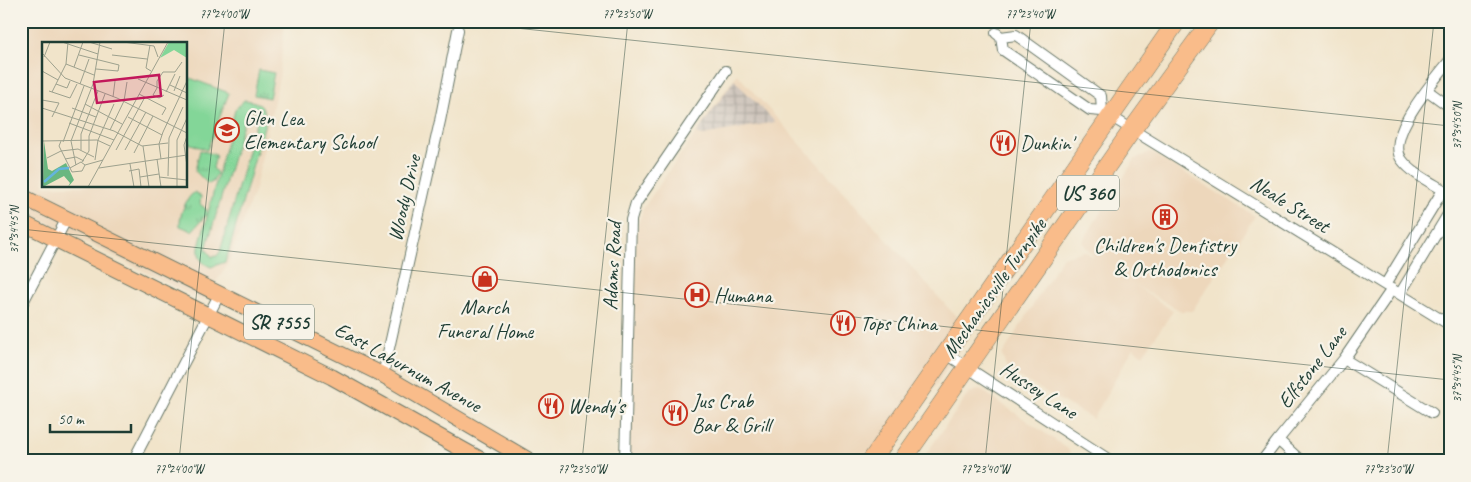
<svg xmlns="http://www.w3.org/2000/svg" width="1471" height="482" font-family="Caveat,sans-serif">
<style>
.built{fill:#edd7bb;fill-rule:evenodd}
.industrial{fill:url(#industrial-grid)}
.park{fill:url(#park-tufts);stroke:#518a66}
.garden{fill:#83d698;stroke:#518a66;fill-rule:evenodd}
.lines{fill:none;stroke-linecap:round;stroke-linejoin:round}
.street-casing{stroke:#687768;stroke-width:12}
.primary-casing{stroke:#687768;stroke-width:17}
.highway-casing{stroke:#687768;stroke-width:19}
.street{stroke:#fff;stroke-width:10}
.primary{stroke:#f9bc8a;stroke-width:15}
.highway{stroke:#f9bc8a;stroke-width:18}
.ticks{fill:none;stroke:#1f3d34;stroke-width:1;stroke-opacity:0.45}
.labels{text-anchor:middle;dominant-baseline:central;stroke-width:4.5;stroke-linejoin:round;paint-order:stroke}
.shield{fill:#f7f3e8;stroke:#60746a;stroke-width:1}
.shield-label{font-size:20px;font-weight:bold;fill:#1f3d34}
.poi-label{font-size:21px;fill:#1f3d34;stroke:#f7f3e8;text-anchor:start}
.street-label{font-size:21px;fill:#1f3d34;stroke:#f7f3e8}
.inset-river{fill:none;stroke:#64b4de;stroke-width:2.5}
.inset-road{fill:none;stroke:#9da18e;stroke-width:1}
.view{fill:#c2185b;fill-opacity:0.15;stroke:#c2185b;stroke-width:2.5}
.inset-edge{fill:none;stroke:#1f3d34;stroke-width:2.5}
.neatline{fill:none;stroke:#1f3d34;stroke-width:2}
.ticks-label{font-size:12px;text-anchor:middle;fill:#1f3d34}
</style>
<defs>
<pattern id="industrial-grid" width="8" height="8" patternUnits="userSpaceOnUse" patternTransform="scale(1.25)"><rect width="8" height="8" fill="#ccc2b9"/><path d="M0 4h8M4 0v8" fill="none" stroke="#a59f97"/></pattern>
<pattern id="park-tufts" width="24" height="20" patternUnits="userSpaceOnUse" patternTransform="scale(1.25)"><rect width="24" height="20" fill="#83d698"/><path d="M3 7l-1-3M5 7V3M7 7l1-3M15 17l-1-3M17 17v-4M19 17l1-3" fill="none" stroke="#6baf7d"/></pattern>
</defs>
<rect width="100%" height="100%" fill="#f7f3e8"/>
<filter id="ink" filterUnits="userSpaceOnUse"><feTurbulence type="fractalNoise" baseFrequency=".02" numOctaves="2"/><feDisplacementMap in="SourceGraphic" scale="10" xChannelSelector="R" yChannelSelector="G"/><feConvolveMatrix kernelMatrix="1 2 1 2 8 2 1 2 1" color-interpolation-filters="sRGB"/></filter>
<filter id="wash" filterUnits="userSpaceOnUse"><feTurbulence type="fractalNoise" baseFrequency=".0096" numOctaves="4" result="noise"/><feDisplacementMap in="SourceGraphic" scale="20" xChannelSelector="R" yChannelSelector="G"/><feGaussianBlur stdDeviation="1.12" result="paint"/><feColorMatrix in="noise" values="0 0 0 0 0 0 0 0 0 0 0 0 0 0 0 0 0 1.4 0 .05"/><feComposite in="paint" operator="in"/></filter>
<g filter="url(#wash)">
<rect width="100%" height="100%" fill="#f1e4ca"/>
<path class="built" d="M21 21H285L280 73 255 189 227 266 203 301 21 209ZM44 44H186V186H44Z
M737 74 971 333 884 461H629L636 229 644 207Z
M1151 152 1255 216 1192 311H1181L1135 285 1173 311 1143 355 1133 348 1093 419 1007 370 1002 355 1063 257 1084 251 1095 258 1082 242 1135 159Z
M980 389 1068 449 1073 461H921L969 393Z"/>
<path class="industrial" d="M734 80 775 122 703 135 697 133Z"/>
<path class="park" d="M259 70 274 73 269 98 254 95Z
M200 150 216 155 213 168 217 173 213 182 208 184 195 171Z
M195 192 201 196 200 204 206 209 207 214 192 231 180 226C179 216 186 197 195 192Z"/>
<path class="garden" d="M190 78 229 93 207 150 186 142V88Z
M244 100C258 101 264 105 266 119L228 254 225 262 211 267C201 263 198 258 199 247L235 110ZM247 110 256 111 257 119 220 252 217 256 212 257 206 249Z"/>
</g>
<g filter="url(#ink)">
<g class="lines">
<defs>
<path id="street" d="M996 33 1001 37 1003 50 1090 110 1102 111 1450 325
M1001 37 1016 35 1101 96 1102 111
M1450 60C1435 80 1384 136 1402 160 1413 175 1435 184 1450 194
M1428 91 1450 107
M1385 285 1443 190
M1400 294 1450 211
M21 306 67 218
M945 353 1111 461
M1344 359 1432 413
M383 375 440 121 458 30
M133 461 220 293
M625 461 631 220 636 203 726 71
M1262 461 1278 440
M1301 461 1278 440 1344 359 1392 289"/>
<path id="primary" d="M21 196 383 375 530 461
M21 222 332 377 483 461"/>
<path id="highway" d="M871 461 1177 21
M902 461 1132 130 1211 21"/>
</defs>
<use href="#street" class="street-casing"/>
<use href="#primary" class="primary-casing"/>
<use href="#highway" class="highway-casing"/>
<use href="#street" class="street"/>
<use href="#primary" class="primary"/>
<use href="#highway" class="highway"/>
</g>
</g>
<path class="ticks" d="M449 21 1450 126M21 229 1450 380M179 461 225 21M582 461 628 21M985 461 1031 21M1387 461 1434 21"/>
<defs>
<symbol id="school-ring" viewBox="-11 -11 22 22"><circle r="9.5" fill="#f7f3e8" stroke="#c8321e" stroke-width="1.5"/><path d="M0-5L7-2L0 1L-7-2ZM-4 1L0 2.5L4 1V4Q0 6-4 4Z" fill="#c8321e"/></symbol>
<symbol id="restaurant-ring" viewBox="-11 -11 22 22"><circle r="9.5" fill="#f7f3e8" stroke="#c8321e" stroke-width="1.5"/><path d="M-5-6h1v4h1v-4h1v4h1v-4h1v5L-1.5 .5V6h-2V.5L-5-1ZM5-6V6H3V1.5H1.5Q1.5-4 5-6Z" fill="#c8321e"/></symbol>
<symbol id="building-ring" viewBox="-11 -11 22 22"><circle r="9.5" fill="#f7f3e8" stroke="#c8321e" stroke-width="1.5"/><path d="M-4-6H4V6H1V3H-1V6H-4ZM-2.5-4.3h1.7v1.8h-1.7ZM.8-4.3h1.7v1.8H.8ZM-2.5-1h1.7V.8h-1.7ZM.8-1h1.7V.8H.8Z" fill="#c8321e"/></symbol>
<symbol id="shop-ring" viewBox="-11 -11 22 22"><circle r="9.5" fill="#f7f3e8" stroke="#c8321e" stroke-width="1.5"/><path d="M-5-2.5h2.3a2.7 3.5 0 0 1 5.4 0H5L5.5 6h-11ZM-1.5-2.5h3a1.5 2.3 0 0 0-3 0Z" fill="#c8321e"/></symbol>
<symbol id="hospital-ring" viewBox="-11 -11 22 22"><circle r="9.5" fill="#f7f3e8" stroke="#c8321e" stroke-width="1.5"/><path d="M-5-5h3v3.5h4V-5h3V5h-3V1.5h-4V5h-3Z" fill="#c8321e"/></symbol>
</defs>
<g fill-rule="evenodd">
<use href="#school-ring" x="213" y="116" width="28" height="28"/>
<use href="#restaurant-ring" x="989" y="129" width="28" height="28"/>
<use href="#building-ring" x="1151" y="203" width="28" height="28"/>
<use href="#shop-ring" x="471" y="265" width="28" height="28"/>
<use href="#hospital-ring" x="683" y="281" width="28" height="28"/>
<use href="#restaurant-ring" x="829" y="309" width="28" height="28"/>
<use href="#restaurant-ring" x="537" y="392" width="28" height="28"/>
<use href="#restaurant-ring" x="661" y="399" width="28" height="28"/>
</g>
<g class="labels">
<g class="shield">
<rect x="1057" y="175.5" width="62" height="35" rx="4"/>
<rect x="244" y="304.5" width="70" height="35" rx="4"/>
</g>
<g class="shield-label">
<text x="1088" y="193">US 360</text>
<text x="279" y="322">SR 7555</text>
</g>
<g class="poi-label">
<text x="244" y="118">Glen Lea<tspan x="244" dy="24">Elementary School</tspan></text>
<text x="1020" y="143">Dunkin'</text>
<text x="1165" y="245" text-anchor="middle">Children's Dentistry<tspan x="1165" dy="24">&amp; Orthodonics</tspan></text>
<text x="714" y="295">Humana</text>
<text x="485" y="307" text-anchor="middle">March<tspan x="485" dy="24">Funeral Home</tspan></text>
<text x="860" y="323">Tops China</text>
<text x="692" y="401">Jus Crab<tspan x="692" dy="24">Bar &amp; Grill</tspan></text>
<text x="568" y="406">Wendy's</text>
</g>
<g class="street-label">
<text transform="translate(404 198) rotate(-77)">Woody Drive</text>
<text transform="translate(1290 204) rotate(32)">Neale Street</text>
<text transform="translate(612 266) rotate(-87)">Adams Road</text>
<text transform="translate(994 288) rotate(-55)">Mechanicsville Turnpike</text>
<text transform="translate(408 367) rotate(29)">East Laburnum Avenue</text>
<text transform="translate(1312 367) rotate(-52)">Elfstone Lane</text>
<text transform="translate(1039 390) rotate(33)">Hussey Lane</text>
</g>
</g>
<g transform="translate(42 42)">
<rect width="145" height="145" fill="#f1e4ca"/>
<path d="M2 99 6 127 10 129 24 121 32 138 26 145 28 141 22 134 1 145Z" fill="#6ab780"/>
<path d="M127 0H145V16L132 8 118 16Z" fill="#83d698"/>
<path class="inset-river" d="M2 140 17 127 27 126"/>
<path class="inset-road" d="M20 0 56 12M47 0 70 7M81 0 112 4 116 15M108 3 104 26 109 29M0 11 23 36 75 56 145 91M37 13 77 23 76 29 54 27M70 13 105 17M2 15 8 0M24 22 52 33M32 25 41 0M0 29 16 38M96 37 145 58M14 42 25 46 28 39M38 42 47 17M128 43 145 51M115 46V39L121 30H133L140 20M115 46 111 53 117 56 122 53M7 49 28 56 35 42M132 49 138 34M10 50 24 22 26 0M124 50 133 32M97 52 124 66 120 73M71 55 73 39M0 58 17 61 10 75M43 62 80 82M0 66 72 89 100 104 126 101M30 66 54 75M86 75 120 93M27 81 72 98M68 88 82 59 85 40M145 94 142 103 145 124M0 99 55 98 68 104M19 99 17 104 30 130 40 129 43 123M21 100 42 44M101 104 107 145M39 108V92L56 49M74 108 103 55M83 108 104 70M92 111 111 74M5 116 19 109 36 107 52 115M23 117 34 115 42 119M115 117 119 145M119 117 117 102 121 90 145 39M53 118 56 98 72 62M40 120 47 109V94L63 52M88 122 92 145M34 123 29 99 51 42 58 0M28 126 39 120 43 123 61 118M57 126 145 113M87 129 97 127 99 145M126 134 127 96 141 65M98 135 117 132M117 135 145 138M46 145 126 0M135 145V98L145 76"/>
<path class="view" d="M117 33 119 54 55 61 52 40Z"/>
<rect width="145" height="145" class="inset-edge"/>
</g>
<rect width="1471" height="482" fill="none" stroke="#f7f3e8" stroke-width="55"/>
<path d="M50 424v8h81v-8" fill="none" stroke="#1f3d34" stroke-width="2.5"/>
<text x="58" y="424" font-size="15" fill="#1f3d34" stroke="#f7f3e8" stroke-width="4" paint-order="stroke">50 m</text>
<rect x="28" y="28" width="1416" height="426" class="neatline"/>
<g class="ticks-label">
<text x="224" y="18">77°24'00"W</text>
<text x="627" y="18">77°23'50"W</text>
<text x="1030" y="18">77°23'40"W</text>
<text transform="translate(1457 126) rotate(-90)" y="4">37°34'50"N</text>
<text transform="translate(14 230) rotate(-90)" y="4">37°34'45"N</text>
<text transform="translate(1457 379) rotate(-90)" y="4">37°34'45"N</text>
<text x="179" y="473">77°24'00"W</text>
<text x="582" y="473">77°23'50"W</text>
<text x="985" y="473">77°23'40"W</text>
<text x="1388" y="473">77°23'30"W</text>
</g>
</svg>
